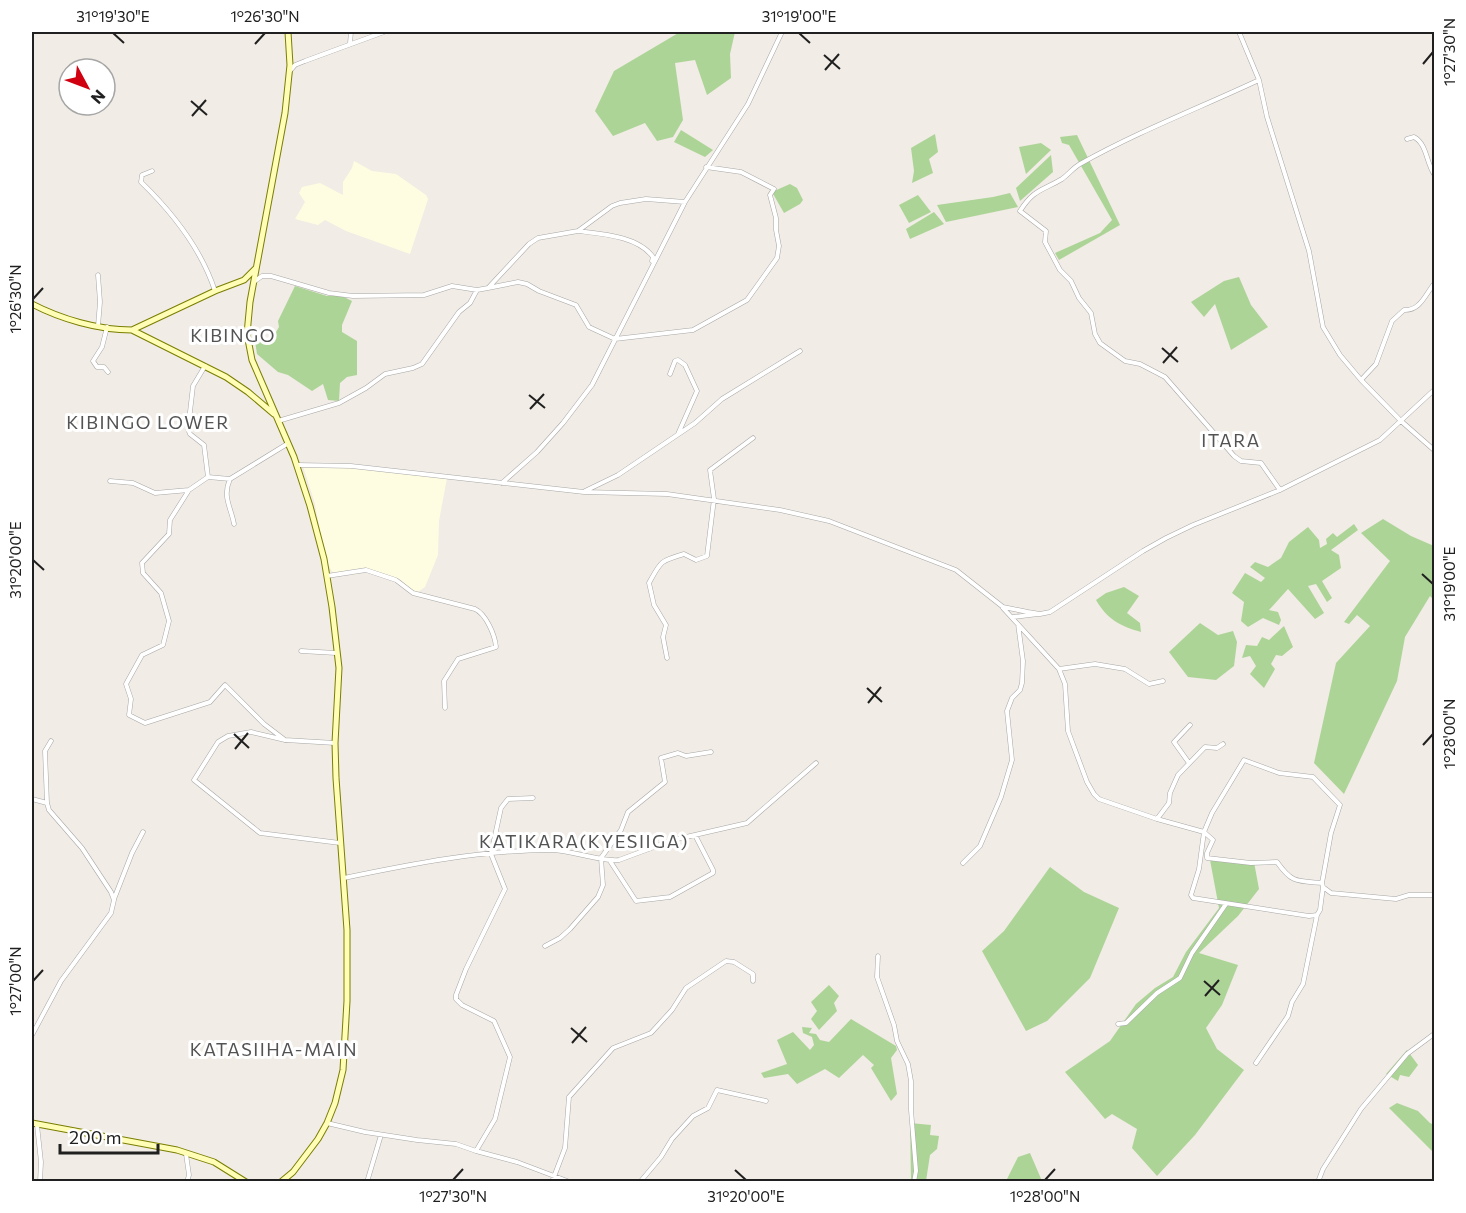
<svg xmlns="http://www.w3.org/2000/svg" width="1466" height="1213" font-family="Commissioner,sans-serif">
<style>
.education{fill:#fffde1}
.forest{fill:#add497}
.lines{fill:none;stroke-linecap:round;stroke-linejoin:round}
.street-casing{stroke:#a7a7a7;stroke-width:5}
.secondary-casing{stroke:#7a7e00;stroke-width:7}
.street{stroke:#fff;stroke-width:4}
.secondary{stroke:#fffdb6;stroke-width:5}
.ticks{fill:none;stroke:#202020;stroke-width:2}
.labels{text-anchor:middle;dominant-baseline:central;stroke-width:6;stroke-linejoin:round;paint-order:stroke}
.quarter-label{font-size:18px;letter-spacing:1.5px;fill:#535353;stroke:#fff}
.neatline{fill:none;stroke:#202020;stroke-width:2}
.ticks-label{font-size:15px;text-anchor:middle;fill:#202020}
</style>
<rect width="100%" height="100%" fill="#f1ece5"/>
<path class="education" d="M354 161 372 171 396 174 426 195 428 199 410 254 346 231 325 220 318 225 295 219 305 202 299 193 302 187 320 183 343 195V182L352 168Z
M302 463 447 478 439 521 438 555 425 587 415 594 401 580 370 571 353 575H334L325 559 315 504Z"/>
<path class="forest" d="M680 32H735L730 54 731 78 707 95 695 60 675 63 683 120 673 137 657 141 645 123 613 136 595 111 614 71Z
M681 130 713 150 705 157 674 142Z
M935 134 938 152 929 159 933 173 912 183 914 171 911 148Z
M1077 135 1120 225 1059 260 1055 253 1100 233 1112 220 1069 145 1062 143 1060 137Z
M1041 143 1051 150 1026 174 1019 147Z
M1051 155 1053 172 1020 201 1016 188Z
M790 184 797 188 803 200 800 204 784 213 772 192Z
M1010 193 1018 207 946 222 937 205 993 197Z
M918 195 931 212 909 223 899 205Z
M934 212 944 224 910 239 906 229Z
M1239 277 1251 305 1268 327 1231 350 1215 304 1204 317 1191 302 1224 281Z
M295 286 327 296H342L352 301 342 325V332L357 341V375L347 377 340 383 339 401 328 400 323 384 312 391 288 375 278 372 257 354 255 341 273 337 279 327 278 321Z
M1383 519 1411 536 1434 546V600L1430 596 1405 637 1397 681 1344 794 1314 763 1336 663 1370 626 1357 615 1349 624 1344 622 1390 561 1361 533Z
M1354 524 1358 530 1331 550 1339 555 1341 568 1322 581 1332 598 1327 602 1316 584 1308 586 1324 613 1315 619 1288 589 1269 610 1278 612 1281 620 1279 625 1263 618 1248 627 1241 621 1244 602 1232 593 1245 573 1261 582 1265 578 1250 567 1255 562 1268 567 1281 558 1289 542 1308 527 1319 540 1320 548 1327 544 1326 539 1333 533 1337 537Z
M1124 587 1139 596 1127 613 1140 623 1141 632C1120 626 1107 619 1096 600L1106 593Z
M1200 623 1218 635 1233 631 1237 642 1234 666 1216 680 1188 677 1169 652Z
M1284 626 1293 647 1282 656 1276 655 1271 664 1275 669 1264 688 1250 674 1256 666 1250 656 1242 658 1246 645 1257 646 1262 637 1269 640Z
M1210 860 1254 862 1259 889 1238 916 1199 953 1238 965 1222 1005 1206 1028 1217 1049 1244 1070 1195 1135 1157 1176 1132 1148 1137 1129 1112 1114 1105 1119 1065 1072 1110 1041 1136 1004 1155 988 1173 977 1186 952 1219 908Z
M1050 867 1084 892 1119 908 1090 978 1047 1021 1026 1031 982 951 1004 931Z
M829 985 839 996 834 1003 837 1011 819 1030 811 1019 817 1011 811 1002Z
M851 1019 896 1046 897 1050 891 1058 897 1094 891 1101 871 1068 874 1065 863 1055 839 1078 825 1069 797 1084 788 1074 764 1078 761 1073 787 1064 777 1040 793 1032 810 1050 814 1045 812 1037 803 1033 802 1027 812 1028 809 1033 816 1034 820 1040 829 1042Z
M1407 1050 1418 1065 1409 1077 1400 1075 1398 1081 1386 1074Z
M1397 1103 1418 1111 1430 1123 1434 1125V1153L1389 1108Z
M910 1123 931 1125 930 1135 939 1136 937 1149 930 1155 926 1181H911Z
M1030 1153 1042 1181H1006L1018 1157Z"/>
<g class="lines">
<defs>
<path id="street" d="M1239 32 1259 80 1267 117 1309 251 1323 327 1340 355 1361 380 1401 421 1434 450
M350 43 351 32
M289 72 295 65 305 61 384 32
M1259 80C1199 108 1137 132 1080 164 1073 168 1069 174 1062 179 1042 191 1034 189 1020 211L1046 231 1045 242 1060 270 1071 281 1079 298 1091 313 1095 334 1100 343 1125 361 1140 364 1165 377 1234 456 1241 461 1261 463 1280 490
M1407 139 1414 137C1427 144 1426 162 1434 174
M152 171 142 175 141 182C173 213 201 248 215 291
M578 231C602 234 638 236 653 257L652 261
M255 281 262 276H271L329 293 353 296 424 295 452 286 477 290 488 288 529 244 538 238 578 231 612 206 620 203 646 199 685 202
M488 288 518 282 527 284 539 291 576 305 589 327 615 339 693 330 747 300 777 258 779 246 776 230V218L770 195 774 189 741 172 706 167
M98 326 100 302 98 275
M107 327 102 347 93 361 97 367H104L108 372
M205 366 193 386 188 429 190 434 204 445 208 477
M670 374 675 361 678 360 685 365 697 391 678 434
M1361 380 1376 364 1392 321 1404 310C1420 311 1425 295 1434 284
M278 421 339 403 366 388 385 374 413 368 422 364 459 312 470 303 477 290
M297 465 351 466 584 492 667 494 780 510 829 521 956 570 1003 607 1028 612 1040 614 1050 612 1143 551 1166 538 1193 525 1280 490 1380 440 1434 390
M230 479C222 497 231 507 234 524
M110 481 133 483 155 493 189 490
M502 483 537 452 563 423 592 385 685 202 748 104 782 32
M585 491 618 475 695 423 722 399 800 351
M327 576 366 570 396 580 413 593 475 609C486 614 495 635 496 647L458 659 444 681 445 708
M1003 608 1059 669 1065 684 1068 731 1087 782 1094 794 1099 799 1157 819 1204 832 1212 813 1244 760 1279 773 1313 777 1340 805 1331 833 1322 883 1323 887 1331 893 1396 899 1409 895H1434
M1013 617 1038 614
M301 651 336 653
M667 658 663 637 666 625 654 605 649 583C661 561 660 561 684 554L696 560 707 556 714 499 710 470 753 438
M1059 669 1095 664 1125 669 1149 684 1163 681
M285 740 264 724 225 685 210 702 145 723 129 715 131 699 126 684 142 655 163 645 169 621 161 593 143 573 142 563 169 534 170 520 189 490 208 477 230 479 287 444
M335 743 285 740 251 732 228 736 218 742 194 780 260 833 340 843
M1189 763 1174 742 1190 725
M32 799 47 803
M1157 819 1169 803 1170 793 1178 775 1205 747 1217 748 1223 744
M610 861 636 901 670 897 713 873V870L695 835
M963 863 980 846 1001 797 1012 760 1007 711 1012 698 1020 690 1022 683 1023 661 1018 624
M344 878C411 864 482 850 550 850 572 850 600 862 619 860L673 840 747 823 816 763
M1322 883C1296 881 1292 883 1277 862L1251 863 1207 858V853L1213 840 1204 832 1199 869 1191 895 1193 898 1309 916 1317 915 1320 910 1323 887
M114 899 132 853 143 832
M545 946 560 938 570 929 598 897 603 885 601 858 621 830 628 812 665 782 661 758 678 753 686 756 711 752
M878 956 877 977 894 1025 897 1041 908 1064 911 1081V1110L916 1171 914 1182
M1118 1024 1126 1023 1157 993 1180 978 1192 953 1226 904
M32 1035 61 981 111 913 114 900 111 892 82 848 49 810 47 803 45 751 51 741
M1256 1063 1288 1016 1292 1002 1303 984 1317 915
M327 1123 365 1132 417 1140 456 1144 476 1151 517 1162 570 1182
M37 1125 41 1162 40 1182
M476 1151 495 1119 510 1057 494 1021 462 1005 456 999V995L466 969 505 889 491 854 501 808 508 799 533 798
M186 1154 189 1175 187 1182
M367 1182 381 1135
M552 1182 565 1148 569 1097 613 1048 651 1033 672 1010 686 988 726 961 734 962 753 974V981
M640 1182 661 1157 672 1139 693 1116 708 1108 717 1090 766 1101
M1318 1182 1323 1169 1361 1109 1407 1054 1434 1034"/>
<path id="secondary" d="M32 304C61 319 98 330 132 330L215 291 244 280 256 268
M132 330 226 377 248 392 274 414
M32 1123 177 1150 214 1162 246 1182
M281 1182 293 1172 318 1139 327 1123 335 1103 343 1070 347 1001V930L336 778 335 743 339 668 332 607 324 559 310 506 294 457 252 360 247 334 250 302 285 113 290 65 288 32"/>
</defs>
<use href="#street" class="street-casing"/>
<use href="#secondary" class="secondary-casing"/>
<use href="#street" class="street"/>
<use href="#secondary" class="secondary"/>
</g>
<path class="ticks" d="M113 33 124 43M799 33 810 43M255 44 265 33M824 55 840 69M1423 64 1433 52M825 70 839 54M191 101 207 115M192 116 206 100M33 299 43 288M1162 348 1178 362M1163 363 1177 347M529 395 545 408M530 409 544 394M33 560 44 570M1422 574 1433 584M867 688 882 702M868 703 881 687M234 734 249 748M1423 745 1433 734M235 749 248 733M33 981 43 970M1204 981 1220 995M1205 996 1219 980M571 1028 587 1042M572 1043 586 1027M735 1170 746 1180M453 1180 463 1169M1045 1180 1055 1169"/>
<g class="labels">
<g class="quarter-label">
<text x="233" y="335">KIBINGO</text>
<text x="148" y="422">KIBINGO LOWER</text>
<text x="1231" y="440">ITARA</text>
<text x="584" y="841">KATIKARA(KYESIIGA)</text>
<text x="274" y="1049">KATASIIHA-MAIN</text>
</g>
</g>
<rect width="1466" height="1213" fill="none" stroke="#ffffff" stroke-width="66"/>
<g transform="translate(87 87) rotate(131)"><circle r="28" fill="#ffffff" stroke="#a6a6a6" stroke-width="1.5"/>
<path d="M0-4.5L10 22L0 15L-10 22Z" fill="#d00010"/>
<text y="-9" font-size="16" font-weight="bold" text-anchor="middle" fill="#202020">N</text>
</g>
<path d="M60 1144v9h98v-9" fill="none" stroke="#202020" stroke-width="3"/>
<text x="69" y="1144" font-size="18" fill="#202020" stroke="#ffffff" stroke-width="4.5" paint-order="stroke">200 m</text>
<rect x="33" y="33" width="1400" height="1147" class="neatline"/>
<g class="ticks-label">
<text x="113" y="22">31°19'30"E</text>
<text x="265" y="22">1°26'30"N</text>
<text x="799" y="22">31°19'00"E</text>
<text transform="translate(1450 52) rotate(-90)" y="5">1°27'30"N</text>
<text transform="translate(16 299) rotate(-90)" y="5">1°26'30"N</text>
<text transform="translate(16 560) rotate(-90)" y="5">31°20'00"E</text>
<text transform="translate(1450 584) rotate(-90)" y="5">31°19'00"E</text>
<text transform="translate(1450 734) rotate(-90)" y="5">1°28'00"N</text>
<text transform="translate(16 981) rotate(-90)" y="5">1°27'00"N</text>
<text x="453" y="1202">1°27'30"N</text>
<text x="746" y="1202">31°20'00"E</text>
<text x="1045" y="1202">1°28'00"N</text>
</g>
</svg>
